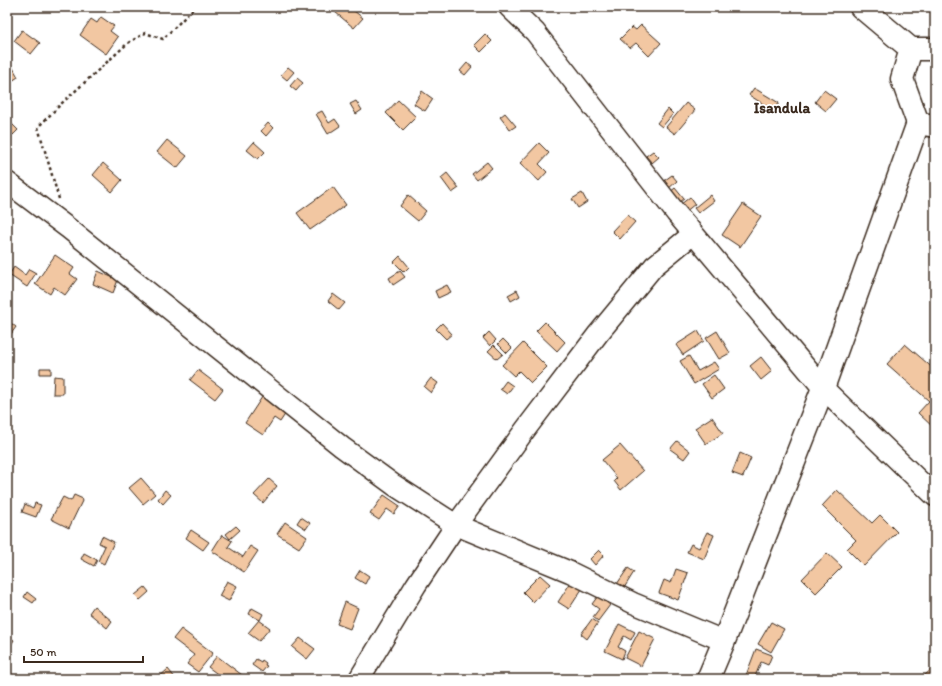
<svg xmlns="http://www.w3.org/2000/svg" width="942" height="686" font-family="Itim,sans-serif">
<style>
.building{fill:#f2c7a2;stroke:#3b2a1e}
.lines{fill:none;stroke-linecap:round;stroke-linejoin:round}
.minor-casing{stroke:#3b2a1e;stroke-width:23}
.major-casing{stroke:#3b2a1e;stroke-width:25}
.highway-casing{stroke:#3b2a1e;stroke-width:25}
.path{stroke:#3b2a1e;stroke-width:2.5;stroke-dasharray:3 3;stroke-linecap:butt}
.minor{stroke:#fff;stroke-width:20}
.major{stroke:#fff;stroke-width:22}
.highway{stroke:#fff;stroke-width:22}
.labels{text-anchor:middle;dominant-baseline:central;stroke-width:3.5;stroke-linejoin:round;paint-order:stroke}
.quarter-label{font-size:15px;font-weight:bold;fill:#3b2a1e;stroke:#fff}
</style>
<rect width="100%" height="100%" fill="#fff"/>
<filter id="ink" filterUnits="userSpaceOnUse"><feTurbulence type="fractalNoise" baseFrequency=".025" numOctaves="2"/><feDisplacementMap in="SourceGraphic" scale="8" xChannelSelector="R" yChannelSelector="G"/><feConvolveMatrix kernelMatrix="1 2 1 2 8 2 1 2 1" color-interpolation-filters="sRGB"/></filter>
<g filter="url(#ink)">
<path class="building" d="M339 7H349L363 18 354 28 335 12Z
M101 17 114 26 110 31 118 37 106 54 80 35 91 19 97 23Z
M641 25 661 43 649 56 636 43 630 48 620 39 632 27 636 30Z
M22 30 40 43 31 54 14 41Z
M485 34 492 41 481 52 474 45Z
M467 63 472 67 465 75 460 71Z
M12 66 18 77 12 81 7 72V69Z
M288 67 294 72 287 80 281 75Z
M297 78 303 83 296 91 290 86Z
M754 88 779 103 774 111 749 95Z
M824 90 836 99 826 111 815 102Z
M422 91 433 99 425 111 414 104Z
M398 100 416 117 403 130 386 113Z
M356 101 362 110 356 114 350 104Z
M686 103 695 110 675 134 666 127Z
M668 109 673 114 662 127 657 123Z
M322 111 329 123 335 119 340 126 328 134 316 114Z
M505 113 516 126 510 130 500 117Z
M7 119 18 130 13 135 7 129Z
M268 123 273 128 266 136 261 131Z
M167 140 187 156 177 168 157 152Z
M254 142 265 152 258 159 247 150Z
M539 143 549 153 539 164 547 172 539 181 520 163Z
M653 151 659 157 652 163 646 156Z
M487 162 492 168 477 180 472 174Z
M103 163 122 180 112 192 93 175Z
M447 173 459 188 452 193 441 178Z
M672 175 677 181 667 190 661 183Z
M333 187 346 205 310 230 297 213Z
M675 188 684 199 677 204 669 193Z
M582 193 587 202 578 208 572 199Z
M408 195 426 211 418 221 400 206Z
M710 195 714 201 698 213 694 208Z
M690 197 695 204 685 212 680 205Z
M743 204 761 216 740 247 722 235Z
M627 215 635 222 620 239 612 231Z
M55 255 74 268 70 274 77 279 65 295 54 287 50 294 35 284Z
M400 256 409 267 404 272 394 262Z
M14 267 25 275 29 269 36 273 27 287 9 275Z
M98 271 118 280 113 293 93 284Z
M400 271 405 277 393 285 389 278Z
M447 285 451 292 438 298 435 291Z
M517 290 520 296 511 301 508 295Z
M333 294 345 303 339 310 328 301Z
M7 320 16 327 11 334 7 332Z
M545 322 565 342 557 351 536 331Z
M442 323 452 334 446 339 436 329Z
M698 331 704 341 683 355 676 345Z
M717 331 730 353 719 359 706 338Z
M489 332 496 340 490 346 483 338Z
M503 339 512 348 507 353 498 344Z
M523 343 547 367 531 383 519 371 514 376 502 365Z
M905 344 935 370V429L918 413 929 401 887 364Z
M494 345 503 354 497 359 488 351Z
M689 356 698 371 714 362 719 369 694 384 680 361Z
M761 357 772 371 761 380 750 366Z
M40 368H51V374H40Z
M198 370 223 389 215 399 190 380Z
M714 375 724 389 712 398 702 384Z
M54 376 63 377V394H53Z
M431 378 438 383 431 393 424 387Z
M506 381 513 386 507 394 500 389Z
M266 391 286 413 280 422 274 418 263 435 245 423Z
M712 417 723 433 706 444 695 428Z
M677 441 690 451 684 459 670 449Z
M620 445 643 471 621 490 614 481 617 478 602 460Z
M740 453 751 458 743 477 732 473Z
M141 478 155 494 143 504 129 488Z
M269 479 277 486 263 503 254 495Z
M165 490 171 495 163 504 158 499Z
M837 490 872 523 880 515 897 532 864 566 847 549 856 540 822 506Z
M74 495 83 499 69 528 51 519 63 497 71 501Z
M384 495 400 506 394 514 387 509 379 520 370 514Z
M35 503 41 505 36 517 22 512 25 504 33 508Z
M301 517 310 523 306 529 297 523Z
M285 522 307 537 299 548 277 534Z
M236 526 240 530 230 539 226 534Z
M191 530 209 542 203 550 186 538Z
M707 532 714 535 704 559 687 552 691 544 699 548Z
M222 535 232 541 228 547 243 557 250 546 258 551 244 572 212 551Z
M102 536 114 542 104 564 98 561 105 546 99 543Z
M599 550 604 555 595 565 590 559Z
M84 553 97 560 94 566 81 559Z
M827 553 842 567 816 593 802 579Z
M628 568 634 572 624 588 617 584Z
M676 569 688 573 678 600 659 593 664 580 671 583Z
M360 570 369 576 365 584 355 578Z
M540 575 550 584 533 602 523 592Z
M227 581 237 586 229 601 219 596Z
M571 582 582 589 569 609 558 602Z
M145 587 149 592 140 600 135 595Z
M27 592 36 599 33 603 24 597Z
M598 596 610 605 598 621 593 617 599 609 592 604Z
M345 602 358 608 350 629 337 624Z
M94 606 112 621 107 628 89 613Z
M252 608 263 614 260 620 249 614Z
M592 619 598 623 587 639 581 634Z
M259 620 270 628 259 641 248 633Z
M771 622 784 629 771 652 758 644Z
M619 624 635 632 631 640 624 636 618 647 625 651 622 659 605 651Z
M181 629 213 653 198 672 187 664 194 655 173 639Z
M639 631 655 639 641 666 625 658Z
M7 636 14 640 9 648 7 647Z
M300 638 315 649 307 659 292 647Z
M756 649 772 655 768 665 761 662 754 679H746L745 678Z
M217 656 242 675 239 679H224L208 667Z
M256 659 261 662 262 660 266 663 265 665 267 666 262 672 252 665Z
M935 666V679H927L924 676Z
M168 669 176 679H157Z"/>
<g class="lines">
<defs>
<path id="minor" d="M509 7 535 32 676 213 823 388 935 496
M7 182 68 228 342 447 394 485 456 525 570 572 633 603 724 641
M359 679 416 585 456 525 525 430 598 334 654 266 693 234"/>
<path id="major" d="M708 679 724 641 823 388 918 123"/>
<path id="highway" d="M861 7 911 49H935
M911 49 902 79 918 123 935 126"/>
</defs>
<use href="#minor" class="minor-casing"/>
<use href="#major" class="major-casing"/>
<use href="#highway" class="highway-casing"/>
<path class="path" d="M927 7 935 14
M59 199 38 127 61 104 128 43 145 33 163 39 195 7"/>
<use href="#minor" class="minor"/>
<use href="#major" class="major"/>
<use href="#highway" class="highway"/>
</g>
</g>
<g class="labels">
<g class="quarter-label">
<text x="782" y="108">Isandula</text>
</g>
</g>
<rect width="942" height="686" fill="none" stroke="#fff" stroke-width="24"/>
<rect x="12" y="12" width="918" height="662" fill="none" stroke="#3b2a1e" stroke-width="1.5" filter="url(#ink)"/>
<path d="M24 656v6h119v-6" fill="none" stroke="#3b2a1e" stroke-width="2"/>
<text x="30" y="656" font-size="12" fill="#3b2a1e" stroke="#ffffff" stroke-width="3" paint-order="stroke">50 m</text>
</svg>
